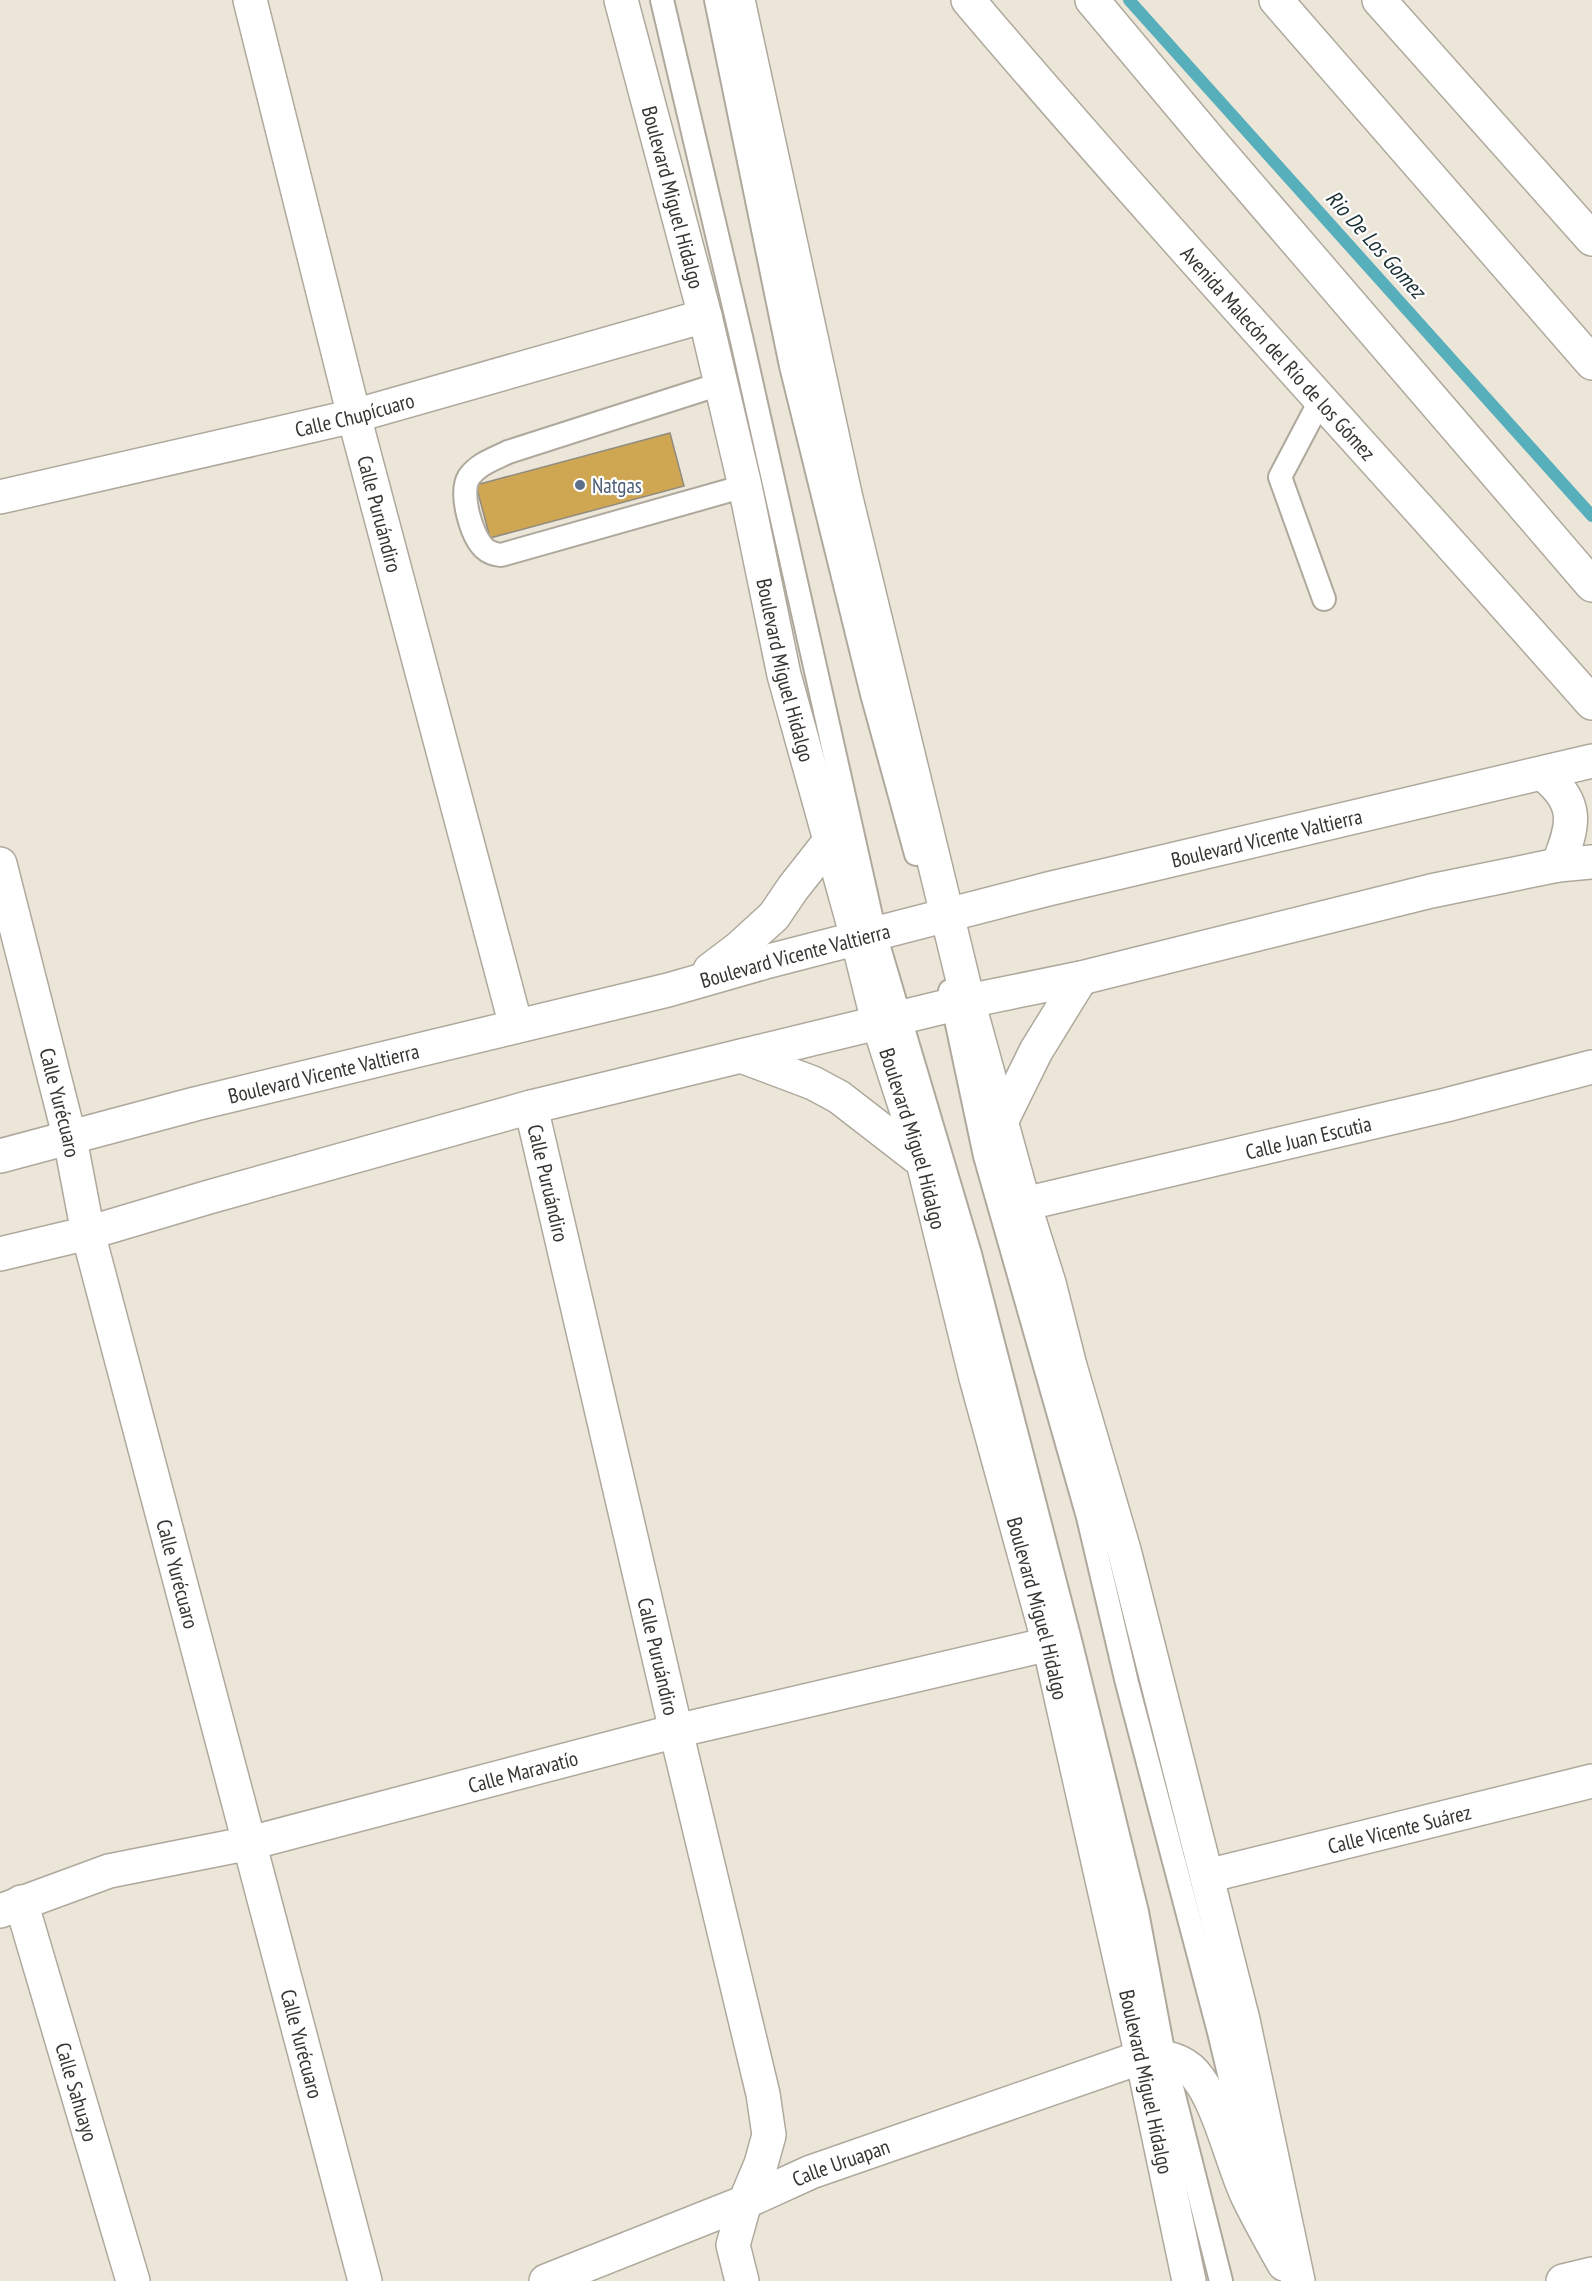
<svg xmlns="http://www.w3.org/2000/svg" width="1592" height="2281" font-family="'PT Sans Narrow',sans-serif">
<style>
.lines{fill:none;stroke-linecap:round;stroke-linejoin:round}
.stream{stroke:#58afbc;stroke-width:12}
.building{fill:#cfa752;stroke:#918b80;stroke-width:1.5}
.lane-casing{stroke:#afa99d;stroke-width:26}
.street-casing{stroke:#afa99d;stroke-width:36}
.secondary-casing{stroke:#afa99d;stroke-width:36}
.primary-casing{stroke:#afa99d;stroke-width:36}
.lane{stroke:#fff;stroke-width:22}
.street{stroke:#fff;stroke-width:33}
.secondary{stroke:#fff;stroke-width:33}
.primary{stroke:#fff;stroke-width:33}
.service-dot{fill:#5c6f8a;stroke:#fff;stroke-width:2}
.labels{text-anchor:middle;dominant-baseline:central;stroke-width:4.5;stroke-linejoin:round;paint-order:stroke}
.street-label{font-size:21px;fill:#383631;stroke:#fff}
.service-label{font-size:21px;fill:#4e5e75;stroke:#fff;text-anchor:start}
.water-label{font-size:22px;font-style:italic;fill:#192f33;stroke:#fff}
</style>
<rect width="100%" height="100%" fill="#ece6d9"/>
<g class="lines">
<path class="stream" d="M1129 0 1592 516"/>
</g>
<path class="building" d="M670 433 684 486 490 538 476 485Z"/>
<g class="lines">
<defs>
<path id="lane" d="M662 0 742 341 875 934 970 1254 1071 1644 1137 1912 1164 2056 1221 2281
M716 0 791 366 872 694 916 854
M720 384 508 452C494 459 478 464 469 477 459 493 471 535 484 548 489 553 494 554 501 555L745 486
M1321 399 1280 477 1324 599
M950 991 985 1156 1088 1517 1127 1683 1219 2032 1245 2141 1262 2193"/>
<g id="street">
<path id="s1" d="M250 0 354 416 516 1026"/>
<path id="s2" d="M0 497 354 416 705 316"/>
<path id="s3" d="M0 864 70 1139 88 1233 365 2281"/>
<path id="s4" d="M531 1107 676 1731 763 2094 769 2135 761 2164 745 2202 733 2245 742 2281"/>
<path id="s5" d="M1024 1204 1446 1105 1592 1067"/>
<path id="s6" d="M1207 1876 1592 1781"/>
<path id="s7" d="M21 1902 133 2281"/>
<path id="s8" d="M0 1911 109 1871 250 1843 676 1731 1049 1644"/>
<path id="s9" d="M546 2281 745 2202 811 2172 1142 2057"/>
<path d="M1563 2281 1592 2274"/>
</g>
<g id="secondary">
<path id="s10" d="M621 0 705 316 745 486 784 675 857 937 878 1022 923 1162 976 1378 1049 1644 1142 2057 1189 2281"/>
<path d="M738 0 845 494 968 1001 1024 1204 1049 1283 1070 1366 1124 1550 1243 2020 1298 2281"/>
<path id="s11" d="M968 0C1171 239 1385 468 1592 703"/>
<path d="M1379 0 1592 239"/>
<path d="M1543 774C1580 803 1574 825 1558 865"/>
<path d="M710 970 739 948 774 916 793 888 830 841"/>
<path d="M741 1056 813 1083 839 1097 923 1162"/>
<path d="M1002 1120 1036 1051 1081 978"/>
<path id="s12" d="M0 1156 195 1104 668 990 769 961 1048 889 1592 761"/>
<path d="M0 1254 88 1233 209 1197 531 1107 741 1056 968 1001 1081 978 1431 891 1558 865 1592 862"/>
<path d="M1142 2057C1159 2056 1176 2057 1190 2069 1217 2093 1231 2161 1247 2195 1258 2218 1271 2241 1284 2264"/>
</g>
<path id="primary" d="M1092 0 1212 143 1592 585
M1276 0 1592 363"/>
</defs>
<use href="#lane" class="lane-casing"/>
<use href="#street" class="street-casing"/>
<use href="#secondary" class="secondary-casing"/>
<use href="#primary" class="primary-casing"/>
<use href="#lane" class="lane"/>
<use href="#street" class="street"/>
<use href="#secondary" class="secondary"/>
<use href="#primary" class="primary"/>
</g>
<circle class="service-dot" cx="580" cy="485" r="6"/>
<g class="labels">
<g class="street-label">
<text stroke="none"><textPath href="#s10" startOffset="204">Boulevard Miguel Hidalgo</textPath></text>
<text stroke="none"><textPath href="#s11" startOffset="470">Avenida Malecón del Río de los Gómez</textPath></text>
<text stroke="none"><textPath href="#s2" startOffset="364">Calle Chupícuaro</textPath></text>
<text stroke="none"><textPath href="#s1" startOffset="530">Calle Puruándiro</textPath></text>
<text stroke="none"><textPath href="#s10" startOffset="690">Boulevard Miguel Hidalgo</textPath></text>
<text stroke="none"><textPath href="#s12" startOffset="1306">Boulevard Vicente Valtierra</textPath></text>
<text stroke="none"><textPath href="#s12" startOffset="820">Boulevard Vicente Valtierra</textPath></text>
<text stroke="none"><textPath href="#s12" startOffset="334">Boulevard Vicente Valtierra</textPath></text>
<text stroke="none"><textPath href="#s3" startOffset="246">Calle Yurécuaro</textPath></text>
<text stroke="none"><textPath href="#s5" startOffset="292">Calle Juan Escutia</textPath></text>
<text stroke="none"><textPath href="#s10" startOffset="1176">Boulevard Miguel Hidalgo</textPath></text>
<text stroke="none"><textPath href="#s4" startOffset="78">Calle Puruándiro</textPath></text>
<text stroke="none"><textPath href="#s3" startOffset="732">Calle Yurécuaro</textPath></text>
<text stroke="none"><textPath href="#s10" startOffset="1662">Boulevard Miguel Hidalgo</textPath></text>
<text stroke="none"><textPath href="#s4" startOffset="564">Calle Puruándiro</textPath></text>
<text stroke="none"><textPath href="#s8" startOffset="542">Calle Maravatío</textPath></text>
<text stroke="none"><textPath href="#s6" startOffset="198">Calle Vicente Suárez</textPath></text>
<text stroke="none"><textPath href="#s3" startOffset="1218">Calle Yurécuaro</textPath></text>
<text stroke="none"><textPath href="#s10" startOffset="2148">Boulevard Miguel Hidalgo</textPath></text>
<text stroke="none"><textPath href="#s7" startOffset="198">Calle Sahuayo</textPath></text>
<text stroke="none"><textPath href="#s9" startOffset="318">Calle Uruapan</textPath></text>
</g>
<g class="service-label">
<text x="592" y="485">Natgas</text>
</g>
<g class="water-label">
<text transform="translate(1376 244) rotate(48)">Rio De Los Gomez</text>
</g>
</g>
</svg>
